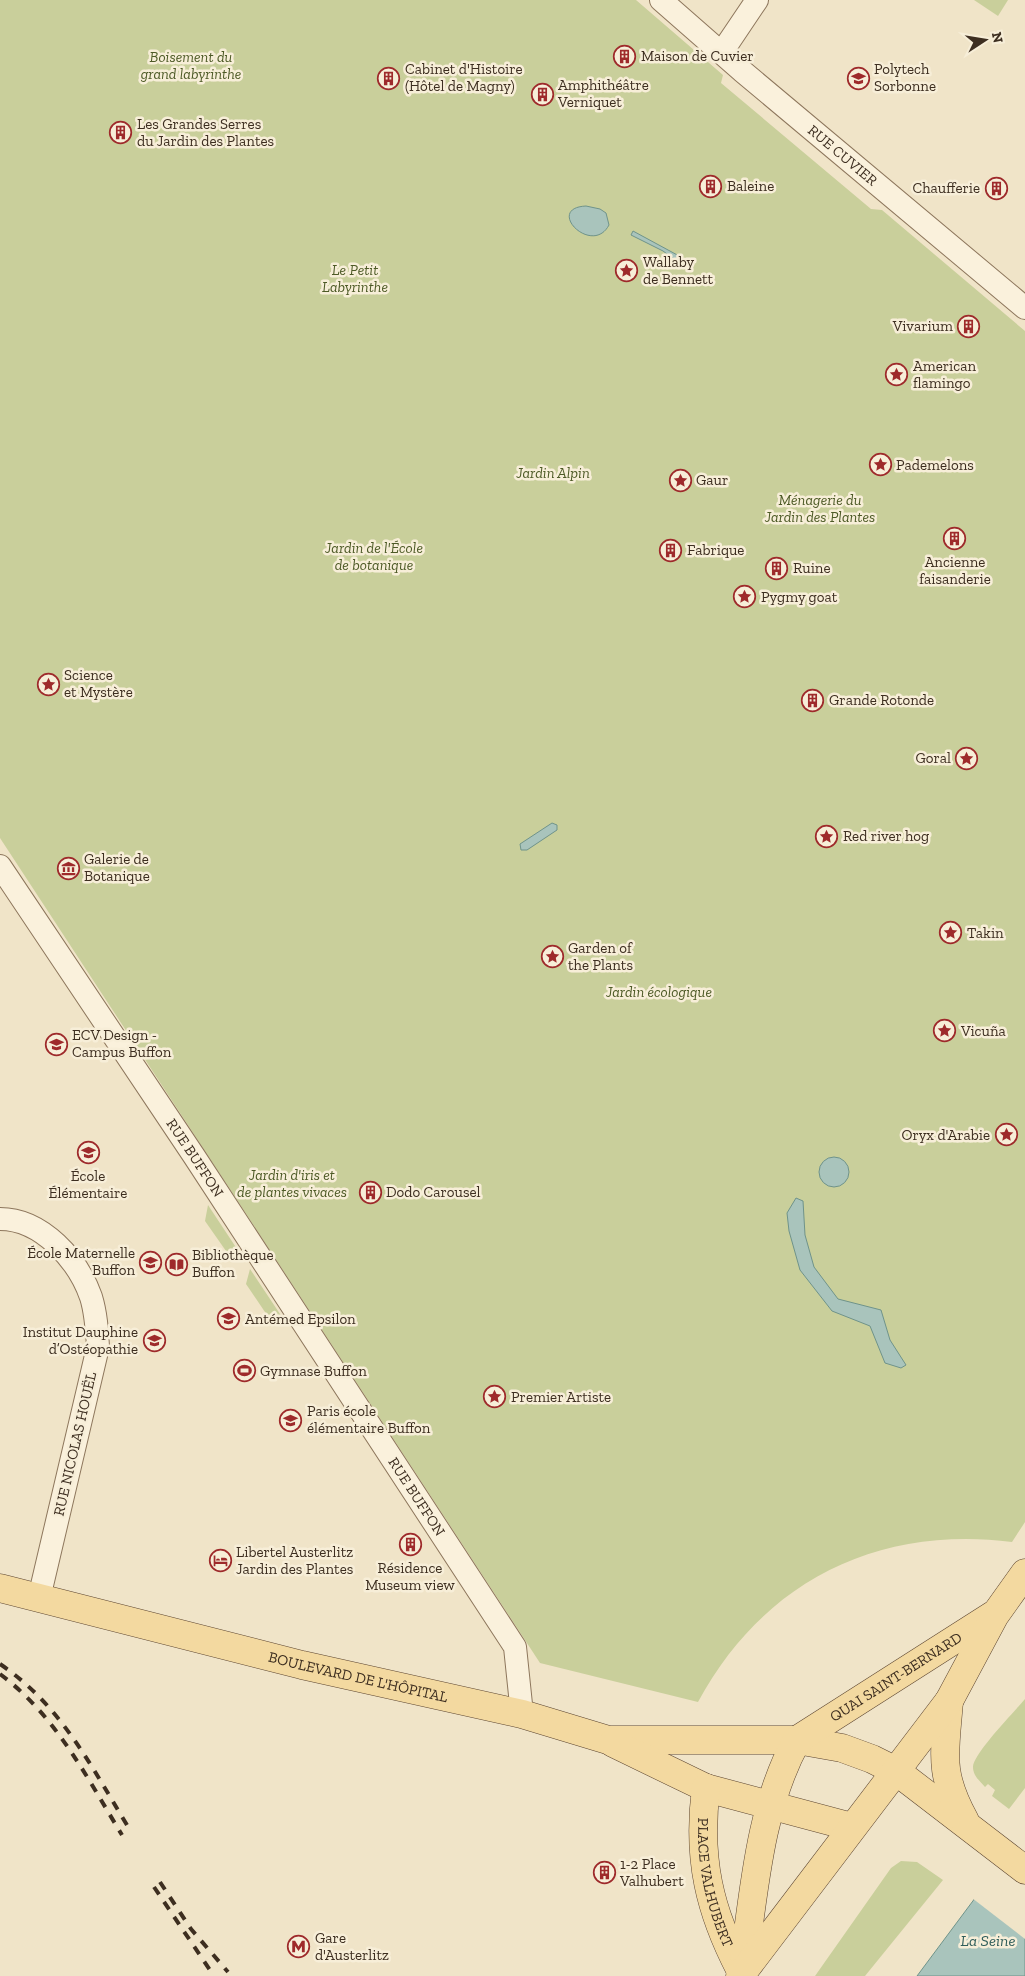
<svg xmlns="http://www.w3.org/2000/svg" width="1025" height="1976" font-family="'Zilla Slab',serif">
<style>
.green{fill:#c9cf9b}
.water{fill:#a9c4bc;stroke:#6f938a}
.pier{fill:#f0e4c8}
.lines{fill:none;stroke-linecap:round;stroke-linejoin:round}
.minor-casing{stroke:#8d765c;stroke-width:24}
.major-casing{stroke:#5b4430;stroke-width:29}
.minor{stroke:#faf1dc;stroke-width:22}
.major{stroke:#f3d9a0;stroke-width:28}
.rail{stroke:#3d2e20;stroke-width:4;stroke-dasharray:9 9;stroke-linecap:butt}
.labels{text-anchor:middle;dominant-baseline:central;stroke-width:5;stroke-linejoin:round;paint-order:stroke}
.poi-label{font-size:15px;fill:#3d2e20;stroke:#f7eed8;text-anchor:start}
.park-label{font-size:15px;font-style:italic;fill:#4d5a26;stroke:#f7eed8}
.street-label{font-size:15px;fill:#3d2e20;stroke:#f7eed8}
.water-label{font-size:16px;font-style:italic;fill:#2f5d5a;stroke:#f7eed8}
</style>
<rect width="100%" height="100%" fill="#f0e4c8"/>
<path class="green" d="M0 0H636L723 75 721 83 871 209 882 210 1025 331V1522L1012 1542C876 1525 762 1583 698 1702L540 1663 0 838Z
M974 0H1008L998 16Z
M208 1205 241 1255 226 1251 205 1221Z
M250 1269 282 1317 267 1315 246 1284Z
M1025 1699V1788L1009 1809 992 1796 995 1790 988 1784 985 1787C980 1781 973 1776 973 1767 973 1754 1014 1712 1025 1699Z
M901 1861 917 1862 943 1880 865 1976H815L891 1868Z"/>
<path class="water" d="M586 206 600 209 606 213 609 225C592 257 544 208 586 206Z
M633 231 681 257 678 262 663 251 631 235Z
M552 823 557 825V830L527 850H521L520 844Z
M819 1172a15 15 0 1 1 30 0a15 15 0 1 1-30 0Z
M796 1198 803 1201 805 1235 814 1267 838 1299 881 1310 890 1340 906 1365 901 1368 885 1363 870 1326 832 1311 800 1270 789 1231 787 1213Z
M1025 1831V1976H917Z"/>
<path class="pier" d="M1025 1829V1939L972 1898Z"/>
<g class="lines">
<defs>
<g id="minor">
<path id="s1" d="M661 0 742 71 1025 308"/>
<path d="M722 52 757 0"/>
<path id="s2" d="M0 866 194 1156 515 1647 522 1714"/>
<path d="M0 1219C42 1219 78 1260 91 1297 96 1313 97 1330 98 1347L39 1598"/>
</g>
<g id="major">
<path id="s3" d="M0 1588 302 1665 522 1714 608 1740H797L842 1748 872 1759 896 1771 1025 1870"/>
<path d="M949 1701C945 1754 938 1772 965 1821"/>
<path d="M613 1743 706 1788 852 1827"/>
<path id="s4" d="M706 1788C697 1858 709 1911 742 1973"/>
<path id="s5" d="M743 1969C754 1892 759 1809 797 1740L993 1615"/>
<path d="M740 1976 949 1701 995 1615 1025 1573"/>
</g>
</defs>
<use href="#minor" class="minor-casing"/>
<use href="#major" class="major-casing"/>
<use href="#minor" class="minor"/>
<use href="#major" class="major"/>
<path class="rail" d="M0 1664C62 1706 92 1768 130 1830
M0 1674C56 1716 86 1776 122 1835
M160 1882 191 1929 228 1972
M154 1887 214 1976"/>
</g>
<defs>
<symbol id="building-ring" viewBox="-11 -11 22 22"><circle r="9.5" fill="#f7eed8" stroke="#9e2a2b" stroke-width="1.5"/><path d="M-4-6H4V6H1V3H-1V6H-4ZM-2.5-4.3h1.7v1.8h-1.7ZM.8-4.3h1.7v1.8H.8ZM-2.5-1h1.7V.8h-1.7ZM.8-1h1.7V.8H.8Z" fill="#9e2a2b"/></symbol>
<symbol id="university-ring" viewBox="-11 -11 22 22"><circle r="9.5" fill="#f7eed8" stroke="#9e2a2b" stroke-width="1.5"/><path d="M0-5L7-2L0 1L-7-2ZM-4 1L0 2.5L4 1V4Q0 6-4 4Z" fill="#9e2a2b"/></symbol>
<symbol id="sight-ring" viewBox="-11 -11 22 22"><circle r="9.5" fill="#f7eed8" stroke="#9e2a2b" stroke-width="1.5"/><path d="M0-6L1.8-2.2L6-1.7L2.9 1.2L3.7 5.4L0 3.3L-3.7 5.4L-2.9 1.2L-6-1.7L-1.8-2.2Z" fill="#9e2a2b"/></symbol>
<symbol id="museum-ring" viewBox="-11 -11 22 22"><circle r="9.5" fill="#f7eed8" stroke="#9e2a2b" stroke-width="1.5"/><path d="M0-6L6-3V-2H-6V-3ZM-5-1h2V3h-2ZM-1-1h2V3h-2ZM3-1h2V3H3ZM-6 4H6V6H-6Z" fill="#9e2a2b"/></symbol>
<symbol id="school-ring" viewBox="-11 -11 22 22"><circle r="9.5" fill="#f7eed8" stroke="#9e2a2b" stroke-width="1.5"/><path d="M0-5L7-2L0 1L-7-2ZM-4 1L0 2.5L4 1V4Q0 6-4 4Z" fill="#9e2a2b"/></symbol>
<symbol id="library-ring" viewBox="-11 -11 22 22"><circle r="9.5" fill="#f7eed8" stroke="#9e2a2b" stroke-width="1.5"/><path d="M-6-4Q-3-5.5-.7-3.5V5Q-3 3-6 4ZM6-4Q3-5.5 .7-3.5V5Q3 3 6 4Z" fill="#9e2a2b"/></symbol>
<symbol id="stadium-ring" viewBox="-11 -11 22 22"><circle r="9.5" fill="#f7eed8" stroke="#9e2a2b" stroke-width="1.5"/><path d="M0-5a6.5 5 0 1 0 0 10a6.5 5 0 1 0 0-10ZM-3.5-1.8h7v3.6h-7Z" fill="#9e2a2b"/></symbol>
<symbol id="hotel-ring" viewBox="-11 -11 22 22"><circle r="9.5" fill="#f7eed8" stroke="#9e2a2b" stroke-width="1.5"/><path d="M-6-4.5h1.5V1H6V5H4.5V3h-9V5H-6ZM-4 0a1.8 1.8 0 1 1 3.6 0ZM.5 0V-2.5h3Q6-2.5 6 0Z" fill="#9e2a2b"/></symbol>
<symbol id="metro-ring" viewBox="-11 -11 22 22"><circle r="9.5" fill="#f7eed8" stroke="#9e2a2b" stroke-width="1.5"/><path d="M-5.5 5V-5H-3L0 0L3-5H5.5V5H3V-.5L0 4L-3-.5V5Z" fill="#9e2a2b"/></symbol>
</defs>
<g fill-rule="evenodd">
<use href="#building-ring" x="612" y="44" width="25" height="25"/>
<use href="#building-ring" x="376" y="66" width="25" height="25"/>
<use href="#university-ring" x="846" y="66" width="25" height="25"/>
<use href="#building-ring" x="530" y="82" width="25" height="25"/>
<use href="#building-ring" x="108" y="120" width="25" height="25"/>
<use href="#building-ring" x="698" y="174" width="25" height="25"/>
<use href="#building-ring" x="984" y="176" width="25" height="25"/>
<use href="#sight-ring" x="614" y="258" width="25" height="25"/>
<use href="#building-ring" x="956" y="314" width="25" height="25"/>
<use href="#sight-ring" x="884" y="362" width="25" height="25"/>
<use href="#sight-ring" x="868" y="452" width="25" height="25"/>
<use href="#sight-ring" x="668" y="468" width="25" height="25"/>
<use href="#building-ring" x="942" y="526" width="25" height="25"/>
<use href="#building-ring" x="658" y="538" width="25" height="25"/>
<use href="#building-ring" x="764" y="556" width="25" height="25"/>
<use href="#sight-ring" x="732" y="584" width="25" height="25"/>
<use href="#sight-ring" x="36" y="672" width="25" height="25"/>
<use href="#building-ring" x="800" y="688" width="25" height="25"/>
<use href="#sight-ring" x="954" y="746" width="25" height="25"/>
<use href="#sight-ring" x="814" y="824" width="25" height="25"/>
<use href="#museum-ring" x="56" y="856" width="25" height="25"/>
<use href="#sight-ring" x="938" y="920" width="25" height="25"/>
<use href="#sight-ring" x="540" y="944" width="25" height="25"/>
<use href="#sight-ring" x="932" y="1018" width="25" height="25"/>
<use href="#university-ring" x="44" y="1032" width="25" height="25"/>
<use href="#sight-ring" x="994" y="1122" width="25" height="25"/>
<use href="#school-ring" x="76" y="1140" width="25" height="25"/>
<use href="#building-ring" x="358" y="1180" width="25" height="25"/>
<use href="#school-ring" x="138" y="1250" width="25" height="25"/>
<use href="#library-ring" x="164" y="1252" width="25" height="25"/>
<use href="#university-ring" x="216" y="1306" width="25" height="25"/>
<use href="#university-ring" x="142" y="1328" width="25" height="25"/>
<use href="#stadium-ring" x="232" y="1358" width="25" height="25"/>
<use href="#sight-ring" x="482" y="1384" width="25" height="25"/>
<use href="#school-ring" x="278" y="1408" width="25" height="25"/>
<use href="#building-ring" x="398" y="1532" width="25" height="25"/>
<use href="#hotel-ring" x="208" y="1548" width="25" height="25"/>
<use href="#building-ring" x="592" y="1860" width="25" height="25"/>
<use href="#metro-ring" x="286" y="1934" width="25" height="25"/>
</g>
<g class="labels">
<g class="poi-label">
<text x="641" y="56">Maison de Cuvier</text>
<text x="405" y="69">Cabinet d'Histoire<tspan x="405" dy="17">(Hôtel de Magny)</tspan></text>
<text x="874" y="69">Polytech<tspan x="874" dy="17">Sorbonne</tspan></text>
<text x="558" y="85">Amphithéâtre<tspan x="558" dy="17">Verniquet</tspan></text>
<text x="137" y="124">Les Grandes Serres<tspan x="137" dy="17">du Jardin des Plantes</tspan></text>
<text x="727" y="186">Baleine</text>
<text x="980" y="188" text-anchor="end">Chaufferie</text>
<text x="643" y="262">Wallaby<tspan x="643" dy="17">de Bennett</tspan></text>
<text x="953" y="326" text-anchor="end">Vivarium</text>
<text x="913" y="366">American<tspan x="913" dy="17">flamingo</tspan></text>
<text x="896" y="465">Pademelons</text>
<text x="696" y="480">Gaur</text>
<text x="687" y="550">Fabrique</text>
<text x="955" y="562" text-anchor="middle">Ancienne<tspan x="955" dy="17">faisanderie</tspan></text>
<text x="793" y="568">Ruine</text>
<text x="761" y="597">Pygmy goat</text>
<text x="64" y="675">Science<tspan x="64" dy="17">et Mystère</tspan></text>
<text x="829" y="700">Grande Rotonde</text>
<text x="951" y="758" text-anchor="end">Goral</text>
<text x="843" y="836">Red river hog</text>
<text x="84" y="859">Galerie de<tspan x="84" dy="17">Botanique</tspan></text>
<text x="967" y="933">Takin</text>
<text x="568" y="948">Garden of<tspan x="568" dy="17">the Plants</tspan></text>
<text x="961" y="1031">Vicuña</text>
<text x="72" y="1035">ECV Design -<tspan x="72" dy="17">Campus Buffon</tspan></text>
<text x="990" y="1135" text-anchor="end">Oryx d'Arabie</text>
<text x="88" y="1176" text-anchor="middle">École<tspan x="88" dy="17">Élémentaire</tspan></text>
<text x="386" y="1192">Dodo Carousel</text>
<text x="135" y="1253" text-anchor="end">École Maternelle<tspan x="135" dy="17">Buffon</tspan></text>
<text x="192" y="1255">Bibliothèque<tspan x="192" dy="17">Buffon</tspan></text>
<text x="245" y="1319">Antémed Epsilon</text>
<text x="138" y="1332" text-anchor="end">Institut Dauphine<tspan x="138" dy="17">d’Ostéopathie</tspan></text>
<text x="260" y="1371">Gymnase Buffon</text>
<text x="511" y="1397">Premier Artiste</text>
<text x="307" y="1411">Paris école<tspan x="307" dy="17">élémentaire Buffon</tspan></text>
<text x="236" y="1552">Libertel Austerlitz<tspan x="236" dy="17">Jardin des Plantes</tspan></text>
<text x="410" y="1568" text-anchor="middle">Résidence<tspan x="410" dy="17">Museum view</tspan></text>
<text x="620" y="1864">1-2 Place<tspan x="620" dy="17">Valhubert</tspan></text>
<text x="315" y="1938">Gare<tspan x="315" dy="17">d'Austerlitz</tspan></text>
</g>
<g class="park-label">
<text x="191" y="57">Boisement du<tspan x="191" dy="17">grand labyrinthe</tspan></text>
<text x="355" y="270">Le Petit<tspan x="355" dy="17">Labyrinthe</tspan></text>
<text x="553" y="473">Jardin Alpin</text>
<text x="820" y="500">Ménagerie du<tspan x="820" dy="17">Jardin des Plantes</tspan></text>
<text x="374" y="548">Jardin de l'École<tspan x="374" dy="17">de botanique</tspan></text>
<text x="659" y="992">Jardin écologique</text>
<text x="292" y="1175">Jardin d'iris et<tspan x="292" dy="17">de plantes vivaces</tspan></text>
</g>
<g class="street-label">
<text stroke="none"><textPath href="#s1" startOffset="239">RUE CUVIER</textPath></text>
<text stroke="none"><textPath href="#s2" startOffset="351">RUE BUFFON</textPath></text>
<text transform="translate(75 1444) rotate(-77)">RUE NICOLAS HOUËL</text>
<text stroke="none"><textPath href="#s2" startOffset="756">RUE BUFFON</textPath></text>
<text stroke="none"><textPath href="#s3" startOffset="369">BOULEVARD DE L'HÔPITAL</textPath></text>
<text stroke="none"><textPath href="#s5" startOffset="354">QUAI SAINT-BERNARD</textPath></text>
<text stroke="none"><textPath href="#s4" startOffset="96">PLACE VALHUBERT</textPath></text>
</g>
<g class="water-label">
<text x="988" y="1940">La Seine</text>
</g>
</g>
<g transform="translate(985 40) rotate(78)" stroke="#f7eed8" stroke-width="4" paint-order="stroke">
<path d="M0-4L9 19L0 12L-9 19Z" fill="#3d2e20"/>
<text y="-8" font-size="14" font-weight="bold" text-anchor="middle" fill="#3d2e20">N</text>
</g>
</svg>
